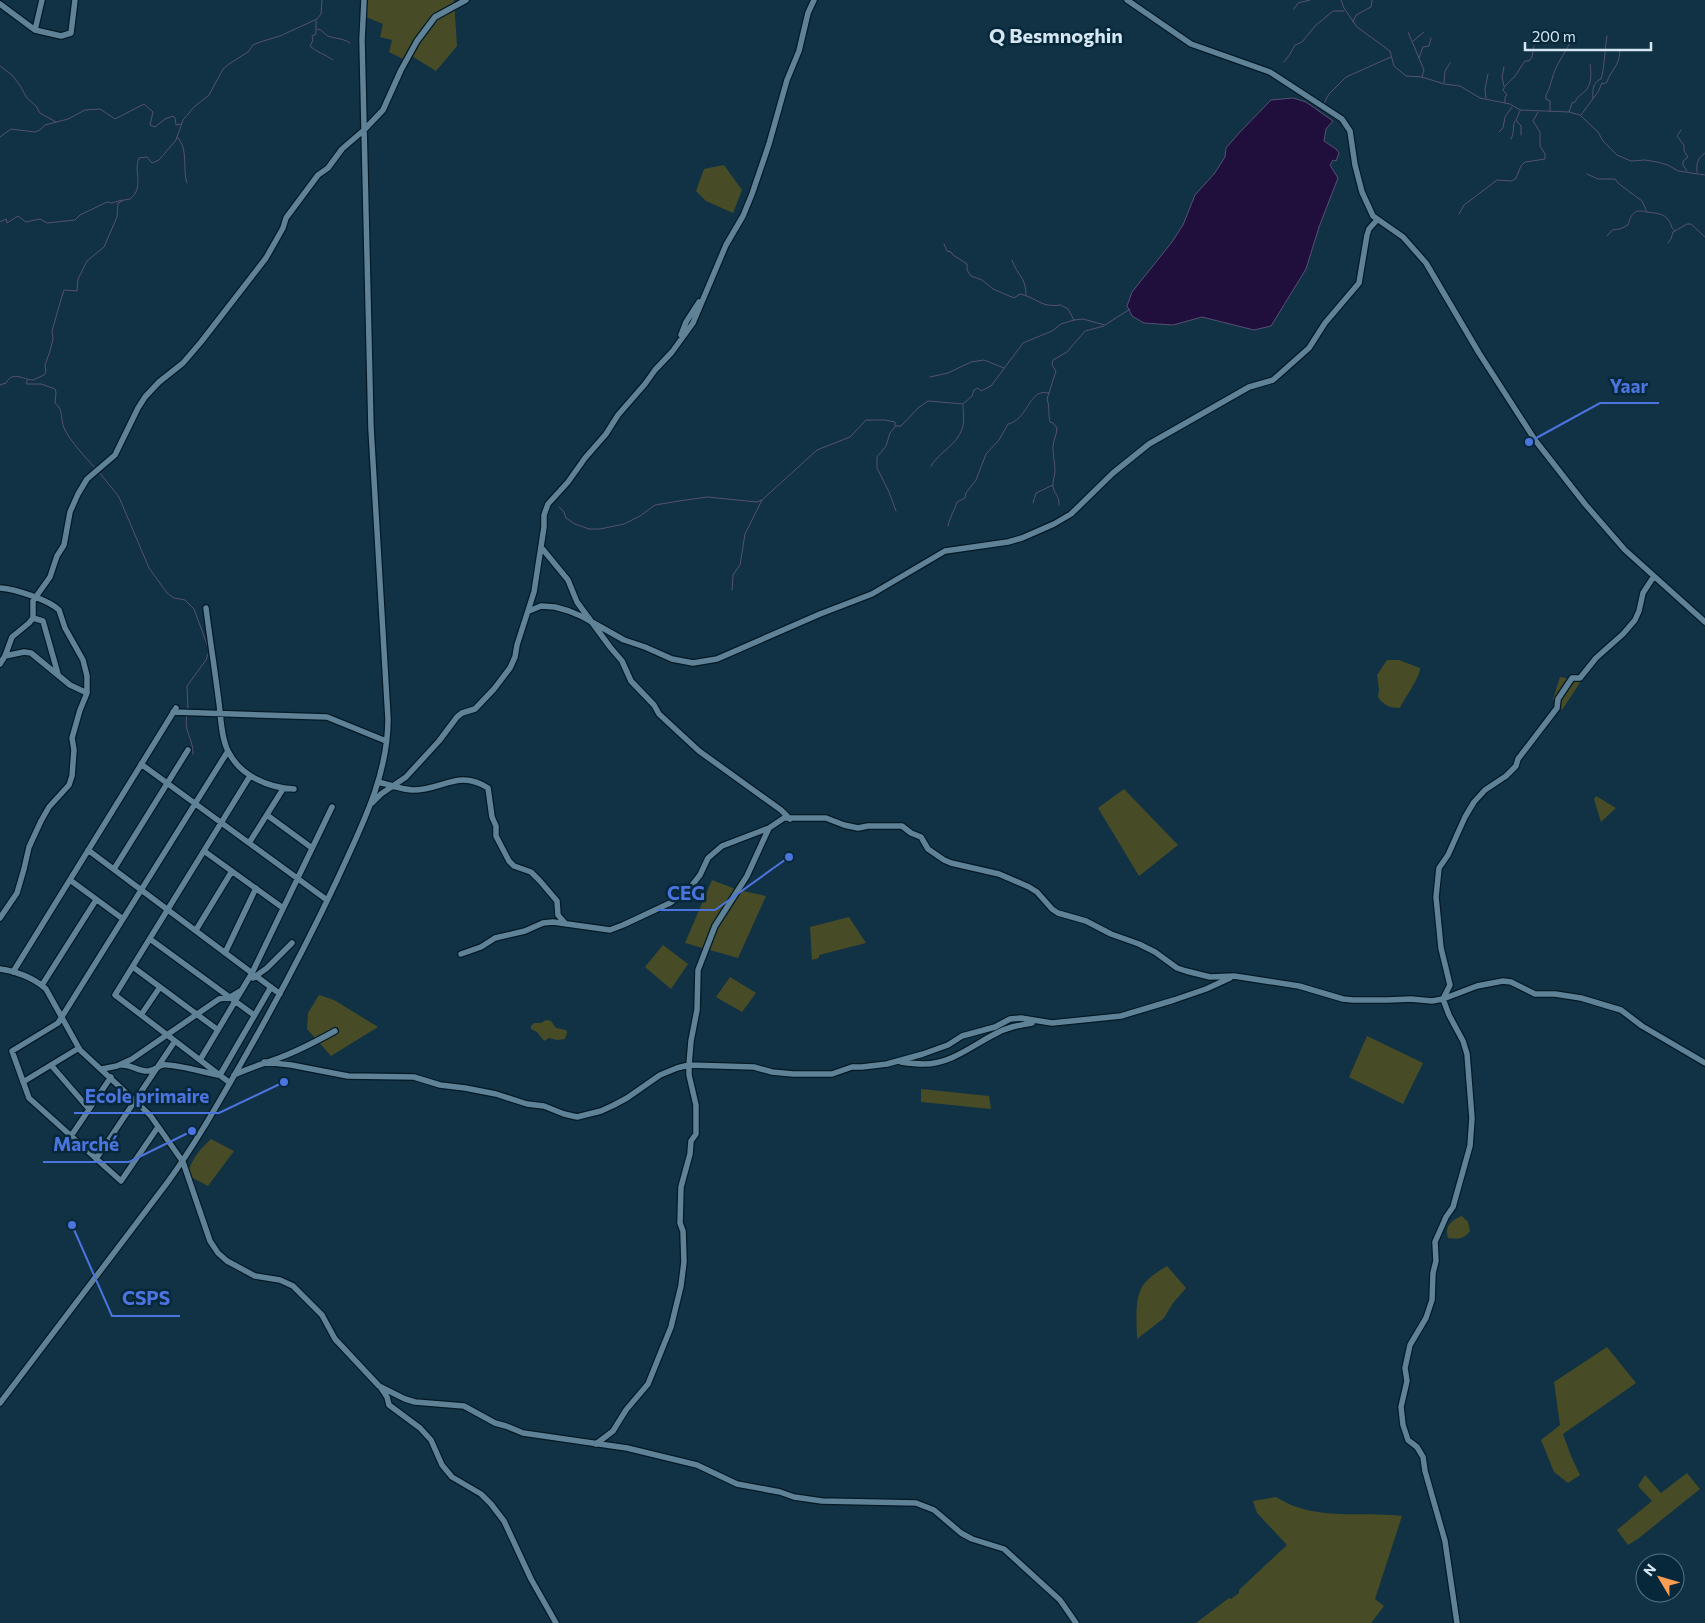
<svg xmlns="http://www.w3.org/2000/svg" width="1705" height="1623" font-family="Commissioner,sans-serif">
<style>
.green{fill:#474c26}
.water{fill:#200f3d;stroke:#565073}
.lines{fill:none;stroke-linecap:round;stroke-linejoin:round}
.stream{stroke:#565073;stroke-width:1}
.minor-casing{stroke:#021926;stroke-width:8}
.minor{stroke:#608297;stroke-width:5.5}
.labels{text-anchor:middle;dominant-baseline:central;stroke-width:5;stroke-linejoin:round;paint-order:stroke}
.quarter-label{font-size:20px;font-weight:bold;fill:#d4e6f1;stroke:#06283a}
.leader{fill:none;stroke:#4b74de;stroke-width:2}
.callout-dot{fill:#4b74de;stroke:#06283a;stroke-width:2}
.callout-label{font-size:19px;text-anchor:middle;font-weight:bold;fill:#4b74de;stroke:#06283a;stroke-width:5;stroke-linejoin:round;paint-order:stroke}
</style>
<rect width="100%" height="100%" fill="#113244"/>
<path class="green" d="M367 0H454L457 46 436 71 410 55 407 61 389 52 392 40 380 37 383 24 366 17Z
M724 165 742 190 733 213 706 201 696 191 704 169Z
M1387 660H1399L1420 668C1420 678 1405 697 1400 708 1390 708 1383 705 1378 697L1379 690 1377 675Z
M1560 677 1581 681 1562 710 1553 699Z
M1124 789 1178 845 1139 876 1098 808Z
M1596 796 1616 808 1601 822 1594 799Z
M712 880 738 890 766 896 738 958 685 943Z
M849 917 866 943 819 955V958L812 960 810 927Z
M663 945 688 964 671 989 645 967Z
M730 977 756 993 742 1012 716 997Z
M319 995 334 1000 378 1027 331 1056 307 1029 308 1013Z
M546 1020 551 1021 556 1028 566 1030 567 1033 565 1039 557 1040 549 1038 544 1041 537 1032 531 1029V1026L534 1023H541Z
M1367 1036 1423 1063 1403 1104 1349 1077Z
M921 1089 989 1096 991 1109 921 1102Z
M211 1139 234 1151 208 1186 187 1175C191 1160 200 1149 211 1139Z
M1462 1216 1468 1222 1470 1231C1463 1240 1459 1239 1448 1238 1444 1226 1452 1220 1462 1216Z
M1167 1266 1186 1288 1173 1303 1164 1318 1137 1339C1137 1324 1134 1301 1142 1287 1146 1279 1159 1271 1167 1266Z
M1607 1347 1636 1383 1563 1434 1571 1456 1580 1475 1568 1483 1554 1472 1541 1440 1560 1425 1554 1382Z
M1687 1473 1700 1489 1639 1538 1628 1545 1617 1530 1652 1501 1638 1486 1645 1475 1661 1493Z
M1276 1497C1283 1501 1290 1505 1297 1507 1327 1518 1369 1512 1402 1516L1375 1599 1384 1606 1371 1623H1196L1229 1598 1231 1599 1239 1593V1590L1287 1545 1257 1513 1253 1501Z"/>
<path class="water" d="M1293 98 1306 102 1333 121 1326 129 1324 141 1336 149 1339 153 1336 161 1333 160 1330 165 1338 178 1319 227 1306 269 1271 326 1254 330 1202 317 1173 325 1144 323 1132 316 1127 306 1132 292 1172 242 1183 225 1195 195 1214 174 1225 157 1226 148 1240 132 1271 100Z"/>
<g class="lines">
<path class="stream" d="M1341 0 1344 8 1357 27 1390 51 1394 66 1406 76 1422 77 1444 84 1460 86 1480 98 1510 104 1520 110 1569 112 1580 115 1598 132 1603 141 1617 155 1631 161 1645 160 1657 162 1668 165 1678 171 1705 175
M1294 9 1298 3 1310 0
M316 21V34L312 36 313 40 310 46C315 51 326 55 333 60
M1353 22 1356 15 1371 7 1372 0
M317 29C323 30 323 33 328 36 336 39 343 38 350 43
M1408 32 1424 70 1422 77
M1413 41 1424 32
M1419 58 1423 47 1429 46 1431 38
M1284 62 1290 54 1295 45 1302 42 1315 26 1333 11H1344
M0 66 12 75 21 87 26 97 36 106 40 113 56 122
M1444 83 1445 71 1450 63
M1504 86 1502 77 1504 67
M1486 98 1485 89 1488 74
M1593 98C1592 91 1593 82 1601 79 1604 72 1605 47 1607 36
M1505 103V97L1507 95 1503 90C1506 83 1510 82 1515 76 1519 71 1521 66 1525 61H1529L1532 57 1534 46
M1323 105 1329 94 1346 77 1391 57
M1520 111 1516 120 1521 126V135
M1550 112V101L1546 99V95C1550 90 1552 76 1556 68 1560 59 1566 51 1570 43
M1569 112 1572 103 1575 102C1580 93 1582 95 1587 89 1592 82 1591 72 1590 64
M1581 115 1598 92 1602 83 1604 84 1607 82C1611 69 1619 68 1620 51
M1681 130 1677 136 1684 145V151L1688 157 1683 161V165L1687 171
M1499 132 1503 128 1505 117 1512 107
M0 137 11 129 35 132 40 130 45 125 68 119 85 110 100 109 115 119 144 104 153 112 150 125 155 127 165 119 173 116 175 118 176 125 181 124
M177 137C189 149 182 168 187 183
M1511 139C1515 132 1512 126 1515 121
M1697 172C1696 163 1698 158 1705 153
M1587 174 1598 179H1615L1619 184 1642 201 1647 212C1654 213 1665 213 1669 221 1672 225 1670 227 1675 231
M1459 214 1464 205 1497 180 1512 181 1516 178 1521 166 1525 162 1545 159V154L1540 146V132L1533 121 1538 112
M0 222 6 219 7 223 18 216 26 222 40 219 47 223 75 220 80 215 107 202 112 203 122 200
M1607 236 1612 230 1620 229 1628 225C1631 215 1634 208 1646 212
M1668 243 1671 239 1673 232 1687 224H1691L1705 237
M944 244 947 251 951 252 953 255 967 264V270L971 276 982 280 993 289 1014 298 1020 294C1038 298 1040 308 1061 305L1068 309 1074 320
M1012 260C1017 276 1026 276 1026 295
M930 377 948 373 971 362 984 360 1004 368
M28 380 26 382 27 384H41L55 389 56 392 55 403C64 410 60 418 64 428 70 441 86 458 96 469
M0 385 6 383C13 370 23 380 33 380L44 375 46 372 45 365 50 351 53 339 52 331 62 296 64 290 77 291 78 279 87 261 104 247 117 217 118 203 124 200 130 199C145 187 133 172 139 158L147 157 152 163 159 160 176 140 183 120 194 107 209 95 223 69 229 64 248 52 253 45 260 42 280 36 317 19 321 14 322 0
M1049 393 1047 399C1050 407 1048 415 1050 422L1053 423 1057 428C1057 435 1053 440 1053 447 1053 455 1055 465 1055 471 1055 476 1052 482 1053 487 1055 495 1059 495 1059 505
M895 427 890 433 886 446 877 457V468L889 492 896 511
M931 466C939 452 957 445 962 429 965 422 963 412 963 405
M99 472 119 497 149 568 167 593 174 598 185 600 194 609 208 647
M1033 503 1036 493 1053 485
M559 507 564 512 566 518 575 524 589 529H600L624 524 640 516 655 505 679 501 707 497 757 502 762 500 817 450 850 437 866 420H885L895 422V426H901L918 408 928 401 963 404 972 396 974 390 978 388 981 391 991 386 1023 343 1052 331 1061 324 1074 320 1083 319 1105 325 1130 309
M948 526C950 516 954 512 957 502L965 498 966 493 976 480 986 454 999 440 1008 424C1025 421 1029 395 1041 393 1044 392 1046 393 1049 393L1056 371 1052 365 1053 360 1067 352 1085 331 1104 326
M732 590 733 575 740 565 745 534 762 500
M188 710 187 686 206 660 209 651
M187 714C183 733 193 736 193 754"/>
<defs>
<path id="minor" d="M1127 0 1191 44 1270 72 1342 119 1350 131 1355 165 1362 192 1373 216 1403 237 1426 263 1479 353 1535 440 1585 504 1625 550 1705 622
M0 4 35 30 42 0
M35 30 61 36 71 33 75 0
M681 335 686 322 699 302
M541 547 568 580 577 602 610 647 622 661 631 681 654 705 659 714 699 751 781 810 790 819
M0 588C15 589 49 600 59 610L65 628 83 660 87 676V693L80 710 72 738 74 750 72 776 69 785 49 807 41 821 29 847 24 869 17 893 0 918
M206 608C210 640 215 671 219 703 221 718 221 737 228 751 240 776 269 788 294 789
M529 611 541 606 555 607 569 611 583 617 624 640 645 647 672 659 693 663 717 659 820 614 872 594 945 551 1008 542 1022 538 1054 524 1071 514 1113 473 1149 444 1249 387 1273 380 1309 348 1325 323 1359 283 1367 235 1369 229 1377 220
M33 618 43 621 58 674
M5 656 24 652 31 653 70 685 87 693
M0 664 5 656 12 637 29 623 33 618V601L50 577 57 556 64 545 70 512 78 494 87 479 115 455 138 408 145 397 159 382 183 363 201 342 266 258 283 228 286 218 318 175 328 168 342 149 364 130 383 110 401 70 417 41 435 17 466 0
M173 712 327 717 386 741
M141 764 327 900
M378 782C388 784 403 790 413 790 443 790 458 769 488 788L492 817 496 826V836L509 861 514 866 531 872 540 881 557 901 558 915 565 923
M372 803 381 794 406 777 439 741 457 717 462 713 475 709 494 689 510 668 515 657 517 645 534 592 544 527V515L548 504 568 482 585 458 606 434 618 415 645 384 655 370 672 352 693 323 726 245 743 216 752 194 769 144 787 80 799 51 808 13 814 0
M267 815 312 848
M249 843 283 789
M88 850 280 994
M204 851 283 908
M114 869 188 750
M70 880 123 919
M196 930 232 871
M150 939 254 1015
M225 953 256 888
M461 954 481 947 495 938 525 931 543 923 553 922 610 930 623 925 670 903 689 889 700 875 708 858 722 846 769 828 784 818H826L844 825 858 828 868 826H902L911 833 921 837 928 849 944 860 951 863 999 874 1029 887 1037 892 1052 909 1058 913 1086 921 1111 934 1139 944 1155 952 1177 968 1186 971 1210 977 1234 976 1299 986 1343 999 1353 1000H1388L1411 999 1432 1001 1443 999 1477 986 1503 981 1511 982 1535 994H1555L1581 998 1621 1010 1642 1026 1705 1063
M133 967 218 1030
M0 969C16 971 34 978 46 989L80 1050 150 1115 183 1162 210 1241 218 1253 227 1261 255 1276 280 1280 293 1286 322 1315 335 1339 379 1386 405 1399 415 1402 464 1406 495 1423 506 1426 523 1433 627 1448 697 1465 737 1484 780 1492 794 1497 822 1501 916 1503 934 1510 961 1533 972 1539 1004 1549 1060 1600 1076 1623
M13 972 176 708
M253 978 267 968 292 943
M42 985 96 900
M141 1015 160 987
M200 1060 252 973 332 807
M264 1062 291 1065 348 1076 414 1077 440 1085 465 1088 496 1094 527 1104 544 1106 564 1114 577 1117 601 1111 614 1105 627 1098 660 1075 677 1068 689 1065 754 1067 772 1072 793 1074H832L852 1067H862L887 1064 923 1054 948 1045 962 1036 995 1027 1010 1019 1021 1018 1052 1023 1121 1016 1174 1000 1206 989 1230 978
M901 1062C908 1063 916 1064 924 1064 951 1064 973 1045 995 1034 1007 1027 1020 1025 1032 1023
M51 1065 89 1109
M121 1065C131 1064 139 1072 148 1071 154 1071 157 1067 162 1065 172 1063 206 1073 218 1075
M102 1069 117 1066 132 1059 219 999 230 997 240 991
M220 1075 271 987
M234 1075C249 1068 263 1064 279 1058 298 1051 317 1041 335 1031
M23 1082 79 1048
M230 1083 115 995 250 776
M158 1127 121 1181 29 1098 12 1051 58 1023 228 751
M71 1136 111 1077
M96 1159 175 1041
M381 1388 387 1397 389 1405 420 1428 431 1440 442 1465 452 1477 481 1494 491 1504 504 1521 531 1579 556 1623
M0 1403 167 1183C194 1146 216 1107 239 1067 274 1006 307 944 337 880 360 829 388 777 388 719L371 428 362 40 364 0
M596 1444 613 1431 626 1410 648 1384 671 1327 681 1286 684 1262 683 1231 680 1223 681 1187 690 1154 691 1141 696 1134V1105L689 1075V1065L691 1041 697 1010 698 970 715 926 747 876 769 828
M1457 1623 1445 1541 1425 1471 1423 1457 1417 1447 1408 1440 1403 1425 1401 1407 1407 1381 1405 1368 1410 1345 1426 1318 1432 1300 1433 1273 1436 1261 1435 1242 1446 1217 1453 1207 1470 1146 1472 1118 1467 1054 1463 1041 1449 1015 1443 999 1450 985 1441 948 1436 897 1439 868 1448 855 1465 817 1474 802 1485 790 1506 776 1516 766 1518 759 1557 708 1558 699 1572 678H1580L1596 658 1623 634 1635 620 1639 611 1643 593 1654 576"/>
</defs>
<use href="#minor" class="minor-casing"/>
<use href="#minor" class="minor"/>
</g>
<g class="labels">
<g class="quarter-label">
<text x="1056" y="35">Q Besmnoghin</text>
</g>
</g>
<path class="leader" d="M1529 442L1600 403H1659M789 857L715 910H657M284 1082L219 1113H74M192 1131L129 1162H43M72 1225L112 1316H180"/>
<g class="callout-dot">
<circle cx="1529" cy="442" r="5"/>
<circle cx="789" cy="857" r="5"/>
<circle cx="284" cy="1082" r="5"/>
<circle cx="192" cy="1131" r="5"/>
<circle cx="72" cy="1225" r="5"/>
</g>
<g class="callout-label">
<text x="1629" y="393">Yaar</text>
<text x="686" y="900">CEG</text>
<text x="147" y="1103">Ecole primaire</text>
<text x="86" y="1151">Marché</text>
<text x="146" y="1305">CSPS</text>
</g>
<g transform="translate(1660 1578) rotate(308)"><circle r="24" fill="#06283a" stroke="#587483"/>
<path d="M0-4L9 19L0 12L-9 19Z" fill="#fc9d54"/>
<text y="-8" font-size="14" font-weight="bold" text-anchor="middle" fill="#d4e6f1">N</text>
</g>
<path d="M1525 42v8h126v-8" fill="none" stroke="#d4e6f1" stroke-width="2.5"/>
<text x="1532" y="42" font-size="15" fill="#d4e6f1" stroke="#06283a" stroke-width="4" paint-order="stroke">200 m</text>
</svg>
